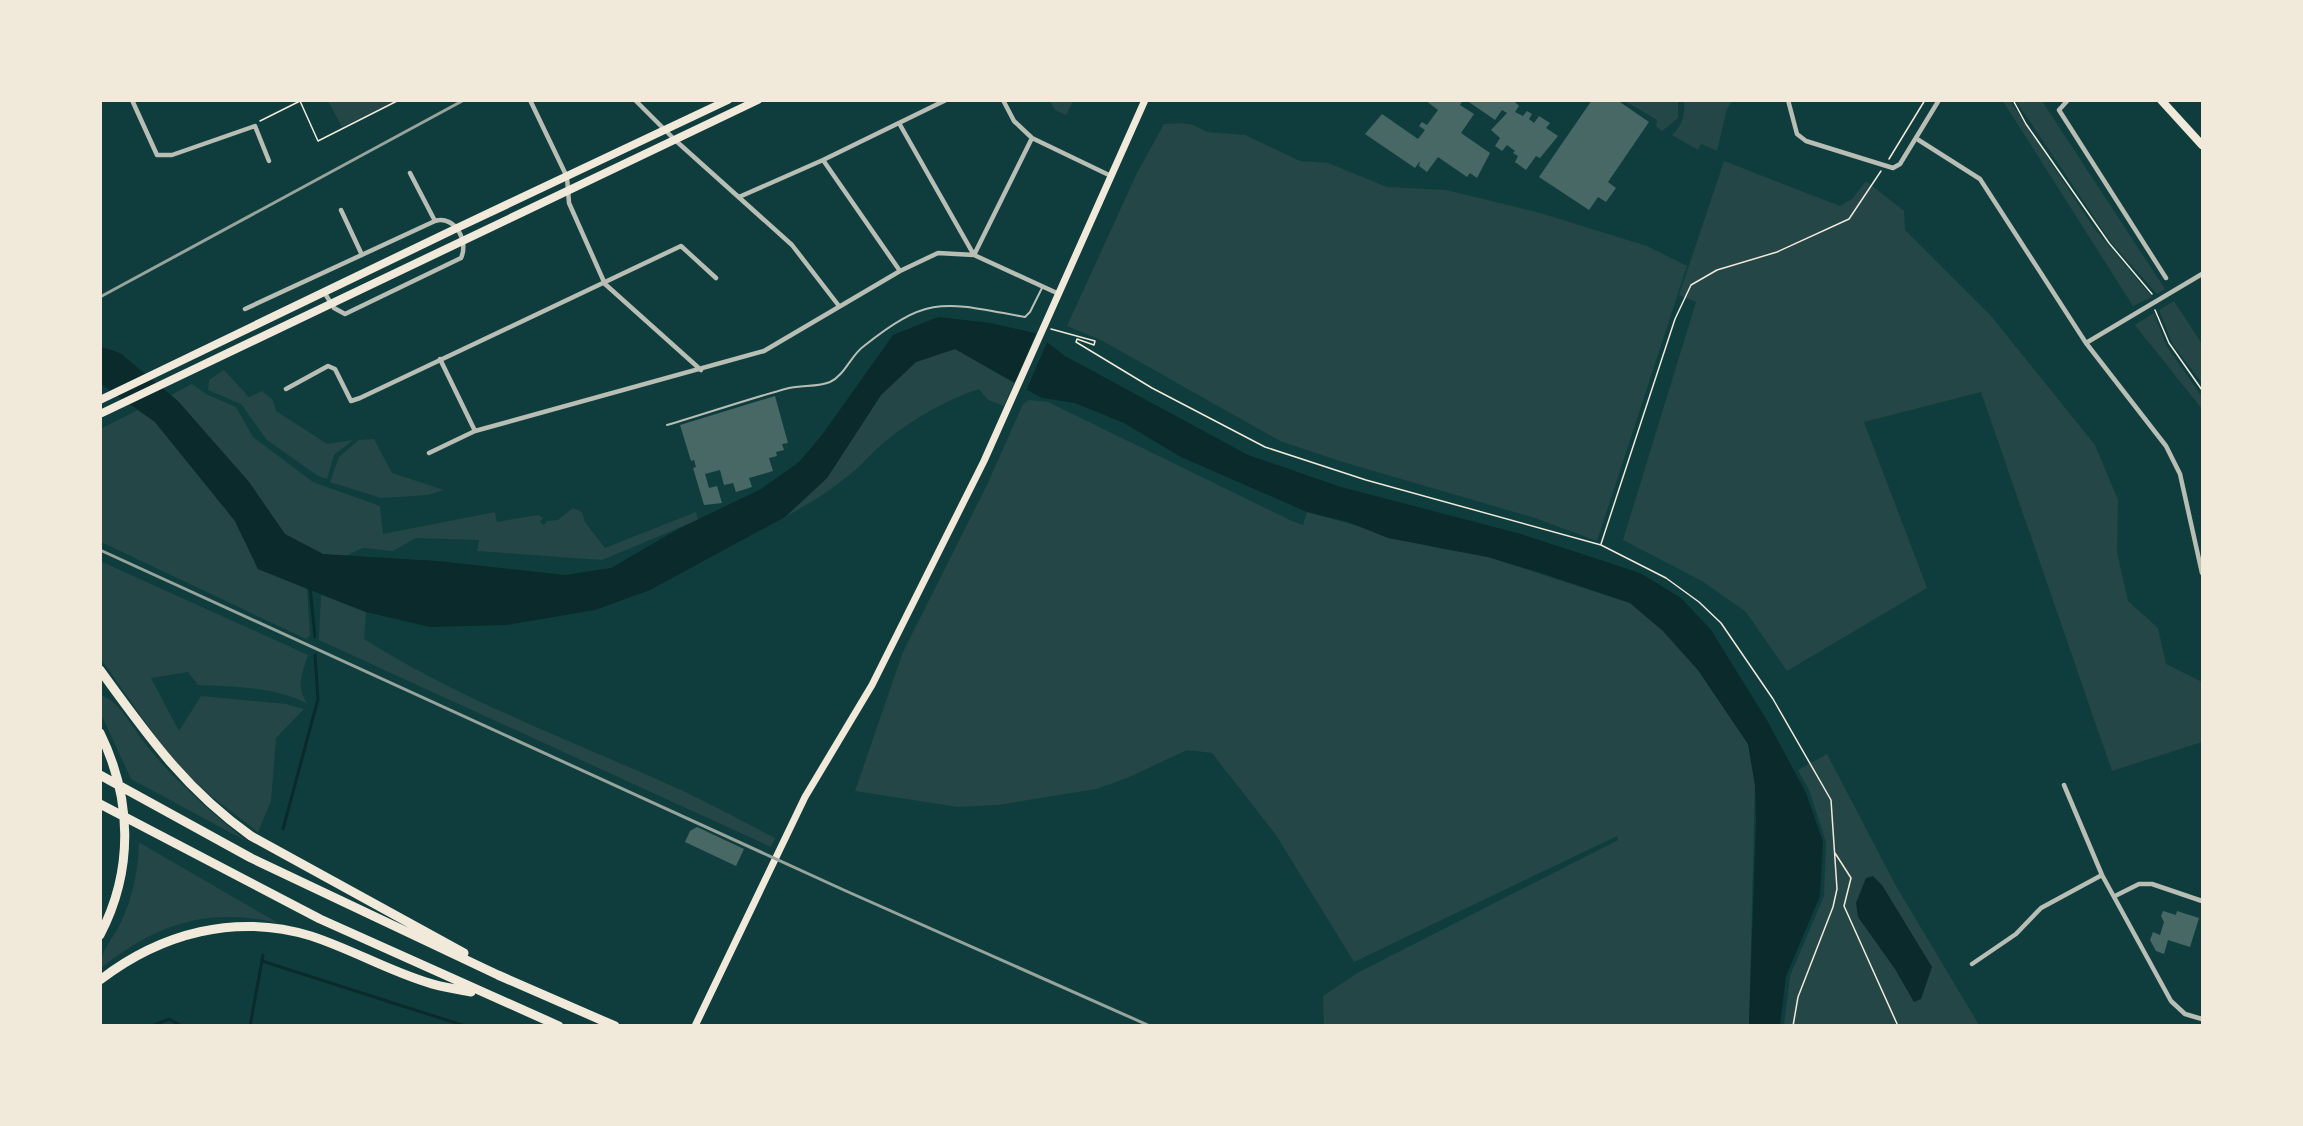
<svg xmlns="http://www.w3.org/2000/svg" width="2303" height="1126" font-family="'Archivo Narrow',sans-serif">
<style>
.green{fill:#244646}
.water{fill:#0a2a2b}
.pier{fill:#0f3d3e}
.lines{fill:none;stroke-linecap:round;stroke-linejoin:round}
.stream{stroke:#0a2a2b;stroke-width:3}
.building{fill:#486865}
.path{stroke:#f1e9da;stroke-width:1.5}
.service{stroke:#b8beb3;stroke-width:2}
.minor{stroke:#b8beb3;stroke-width:4.5}
.secondary{stroke:#f1e9da;stroke-width:7}
.primary{stroke:#f1e9da;stroke-width:8}
.trunk{stroke:#f1e9da;stroke-width:8}
.motorway{stroke:#f1e9da;stroke-width:9}
.rail{stroke:#97a49c;stroke-width:3}
</style>
<rect width="100%" height="100%" fill="#0f3d3e"/>
<path class="green" d="M328 101H395L342 127Z
M1050 101H1073L1066 115 1055 110Z
M1625 101H1678V118L1662 131 1656 126 1657 120Z
M1684 101H1732L1727 109 1717 151 1701 144 1698 150 1672 135C1683 125 1685 115 1684 101Z
M2003 101H2010L2094 228 2152 297 2133 306Z
M2016 101H2042L2165 289 2157 294 2110 241Z
M1181 123 1193 125 1207 132 1245 135 1300 161 1328 163 1387 187 1446 190 1540 213 1647 246 1687 266 1597 541 1535 518 1343 462 1280 441 1101 340 1067 326 1137 173 1164 124Z
M1724 161 1840 206 1853 198 1866 181 1904 211 1905 230 1991 316 2095 445 2118 500 2117 552 2128 601 2158 628 2166 664 2202 682V742L2112 771 1981 392 1864 422 1927 588 1787 671 1746 612 1702 581 1623 540 1696 302 1679 295Z
M2174 301 2202 344V383L2173 345 2159 310Z
M2154 313 2166 345 2202 397V409L2135 325Z
M955 349 1014 383 1004 406 988 400 979 389C943 401 907 422 879 447 868 457 859 468 848 476 829 492 807 505 785 517L827 478 881 395 916 362Z
M224 370 249 397 262 391 273 400 276 411 327 444 353 440 334 455 327 479 318 476 267 440 241 404 208 390 209 380Z
M192 384 206 394 236 407 253 437 313 482 380 506 383 534 495 512 497 522 538 515 543 518 540 522 544 525 547 521 558 520 573 508 582 512 585 522 605 548 696 512 698 520 602 560 477 551 479 540 416 538 393 551 363 548 343 557 323 554 285 535 249 482 171 395Z
M1029 400 1048 402 1292 521 1303 525 1307 512 1437 548 1488 557 1630 603 1663 631 1698 670 1748 744 1755 785 1749 1025H1324L1323 996 1359 972 1618 840 1617 836 1354 962 1276 835 1212 753 1187 750 1127 778 1096 789 998 805 958 807 855 791 903 652 987 485 1023 404Z
M138 410 155 422 235 521 258 569 307 589 310 635 306 639 101 542 100 429Z
M374 439 392 473 444 490 428 495 381 498 330 482 339 457 359 440Z
M100 561 308 655C302 674 295 687 308 704 273 686 236 687 198 685L188 672 151 678 179 731 201 696 286 704 304 709 276 738 271 801 258 832 211 796 187 774 162 746 101 659Z
M321 595 366 612 364 639C464 702 575 742 681 790 713 805 744 822 775 838L771 847 319 640Z
M100 695C118 699 133 728 144 742 173 780 209 810 246 841L131 779 101 714Z
M1827 754 1896 886 1979 1025 1784 1026 1790 976 1824 896 1826 842 1809 790 1798 770Z
M139 843H140L278 923C206 907 157 924 101 968 100 950 114 938 121 922 133 896 138 871 139 843Z"/>
<path class="water" d="M938 317 990 323 1035 333 1065 356 1248 455 1341 487 1521 534 1640 573 1681 598 1711 630 1768 722 1806 793 1823 842 1820 896 1786 976 1780 1025H1749L1756 820 1755 785 1748 744 1698 670 1663 631 1630 603 1538 572 1488 557 1388 538 1348 522 1307 512 1181 457 1124 423 1075 403 1042 398 955 349 916 362 881 395 827 478 785 517 650 590 595 610 506 625 430 627 366 612 258 569 235 521 155 422 101 384V347L120 353 178 401 249 482 285 534 323 554 437 561 565 575 611 568 678 529 761 489 799 462 822 435 893 335Z
M1873 876 1882 885 1932 967 1921 999 1914 1002 1895 969 1858 917 1856 903 1866 878Z"/>
<path class="pier" d="M1037 331 1048 340 1026 391 1014 384Z"/>
<g class="lines">
<path class="stream" d="M310 588 315 637
M283 829 318 699 315 655
M262 961 465 1026
M152 1026 169 1019 182 1026
M250 1026 263 955"/>
</g>
<path class="building" d="M1425 100H1463L1460 105 1474 114 1461 133 1490 153 1477 178 1470 173 1467 177 1438 157 1427 172 1419 166 1420 161 1415 168 1365 134 1382 114 1418 139 1425 130 1419 126 1422 122 1427 125 1438 110Z
M1466 100H1513L1519 106 1515 112 1523 116 1527 111 1532 114 1529 119 1534 123 1539 116 1550 123 1546 128 1558 136 1540 158 1536 156 1526 170 1515 162 1518 156 1513 153 1515 151 1507 145 1502 151 1495 146 1500 138 1491 130 1507 113 1502 110 1495 120Z
M1592 100H1617L1649 122 1608 182 1616 188 1606 202 1598 197 1589 210 1539 177Z
M775 396 788 443 782 444 784 450 776 452 777 456 769 458 773 471 749 478 752 487 736 492 733 483 724 485 720 470 705 474 709 488 717 486 722 503 704 505 693 468 696 467 694 460 691 461 680 425Z
M697 827 744 849 736 866 685 842 690 831Z
M2163 911 2176 915 2177 911 2199 918 2190 947 2168 940 2164 954 2156 951 2150 940 2153 932 2160 935 2164 922 2161 916Z"/>
<g class="lines">
<path class="path" d="M2013 100 2026 124 2109 243 2152 294
M260 121 300 101 318 141 399 100
M1889 159 1925 100
M2155 310 2169 343 2202 390
M1051 329 1095 341 1094 345 1077 339 1076 342 1152 388 1265 447 1366 480 1601 545 1666 578 1699 602 1721 623 1773 699 1831 800 1837 889 1833 907 1798 997 1793 1026
M1601 544 1675 319 1691 285 1717 270 1777 252 1849 219 1881 171
M1835 853 1851 878 1844 906 1898 1026"/>
<path class="service" d="M667 425C708 413 748 399 789 388 801 385 819 387 830 382 845 375 851 355 864 346 930 293 946 303 1025 317L1030 312 1043 286"/>
<path class="minor" d="M132 100 157 155H172L255 126 269 161
M530 100 567 177 569 203 605 284 701 370
M635 100 675 140 792 245 839 306
M1003 100 1014 121 1032 138 1111 176
M1788 100 1797 134 1806 141 1893 168 1900 164 1939 100
M2068 100 2059 110 2166 278
M899 123 974 255
M1917 139 1980 179 2086 343 2166 446 2180 474 2202 573
M823 160 900 271
M410 173 435 221
M739 197 823 160 946 100
M341 210 362 255
M974 255 1032 138
M245 309 435 221C455 215 469 241 461 258L345 314 334 308 324 292
M2086 343 2202 274
M440 359 475 431
M286 389 328 366 335 369 351 401 360 398 681 246 716 278
M429 453 475 431 764 351 900 271 938 253 974 255 1059 294
M2064 785 2102 875 2171 1001 2185 1014 2202 1019
M2115 896 2139 884H2152L2202 901
M1972 964 2016 934 2041 908 2102 875"/>
<path class="secondary" d="M695 1026 805 797 872 685 984 461 1145 100"/>
<path class="primary" d="M2161 100 2202 145"/>
<path class="trunk" d="M100 400 457 228 728 100
M100 414 758 100"/>
<path class="motorway" d="M100 670C147 735 185 789 251 836L464 953
M100 733C132 798 134 870 100 935
M100 775 251 858 498 975 615 1026
M100 804 320 919 559 1026
M100 980C161 933 236 913 311 936 351 949 387 970 426 982 440 987 456 989 471 992"/>
<path class="rail" d="M100 297 464 100
M100 550 846 891 1150 1026"/>
</g>
<rect width="2303" height="1126" fill="none" stroke="#f1e9da" stroke-width="204"/>
</svg>
